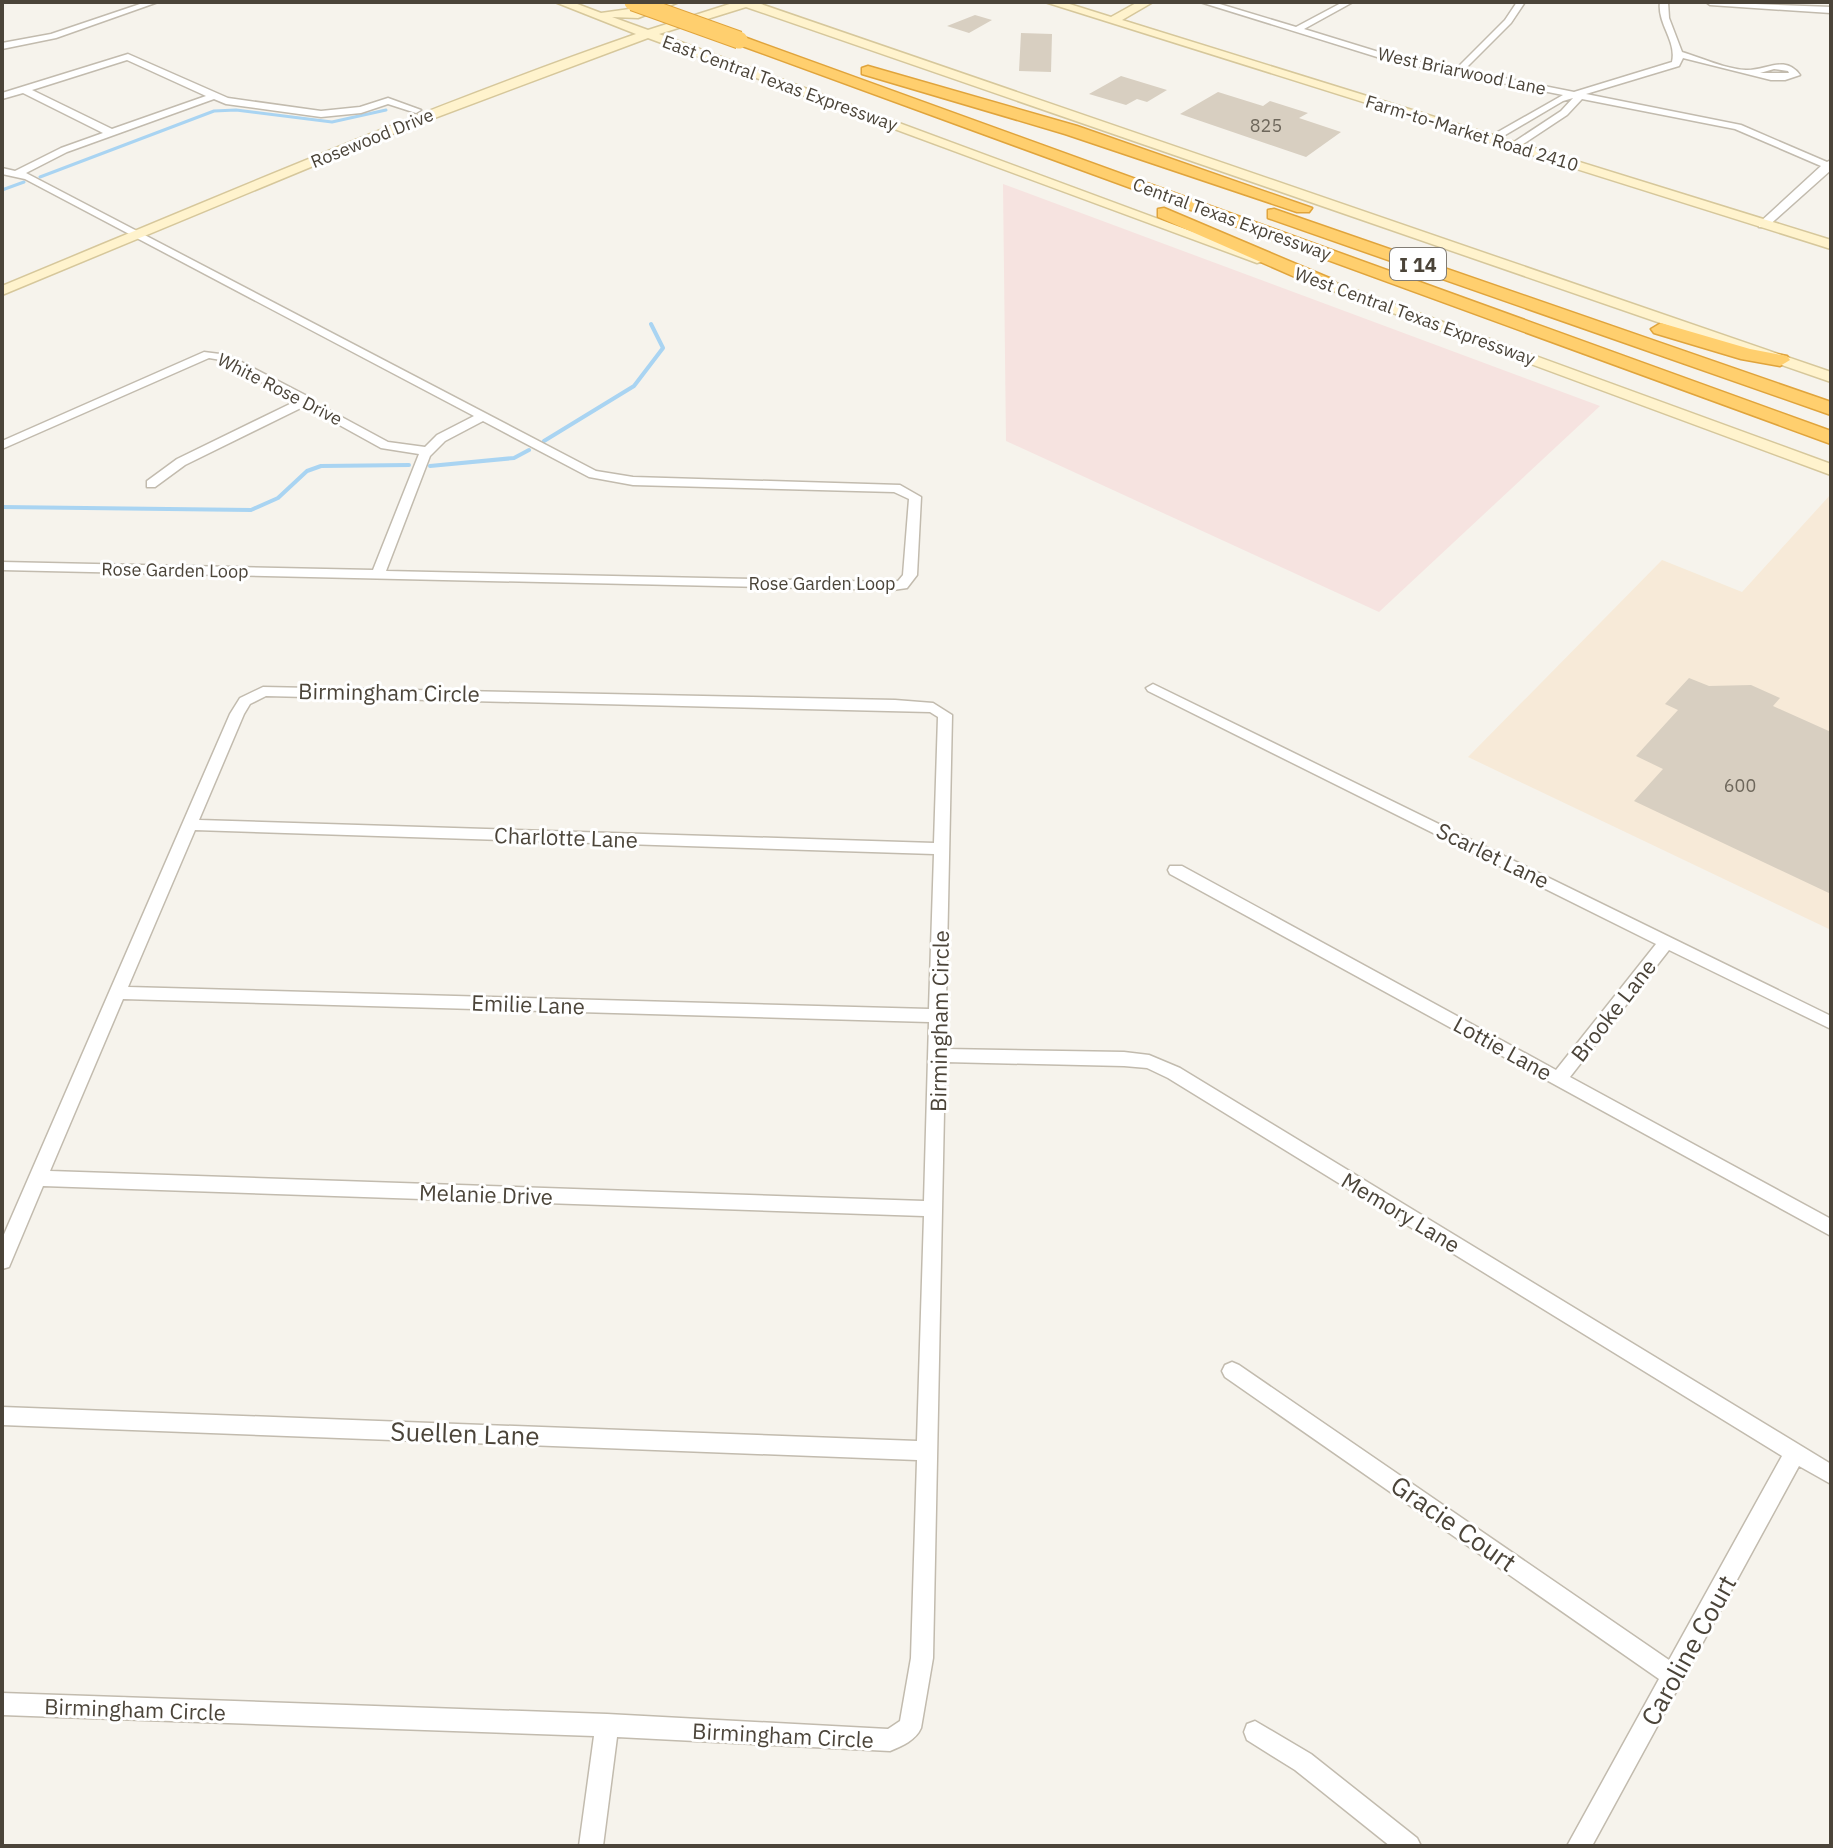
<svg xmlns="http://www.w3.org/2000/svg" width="1833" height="1848" font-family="'IBM Plex Sans',sans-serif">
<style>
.commercial{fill:#f7ead8}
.medical{fill:#f6e3e0}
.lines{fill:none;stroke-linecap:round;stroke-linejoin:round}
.stream-far1{stroke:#a9d4f2;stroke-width:3}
.stream{stroke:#a9d4f2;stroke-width:4}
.building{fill:#d8cfc1}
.street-casing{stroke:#c2bbae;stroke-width:3}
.secondary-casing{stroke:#d6c79b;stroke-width:3}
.highway-casing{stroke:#e0a43c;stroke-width:3}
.street{fill:#fff;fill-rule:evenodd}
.secondary{fill:#fff3cd;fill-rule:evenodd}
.highway{fill:#ffcf6e;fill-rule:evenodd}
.highway-bridge-casing{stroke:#e0a43c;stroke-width:19;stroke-linecap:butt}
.highway-bridge{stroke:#ffcf6e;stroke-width:17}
.labels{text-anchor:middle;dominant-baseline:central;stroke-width:6;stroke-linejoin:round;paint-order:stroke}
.far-street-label{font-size:18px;fill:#4b4439;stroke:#fff}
.number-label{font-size:18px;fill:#6e675b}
.shield{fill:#fff;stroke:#817c74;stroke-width:2}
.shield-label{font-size:20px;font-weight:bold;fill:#4b4439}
.street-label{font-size:22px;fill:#4b4439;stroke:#fff}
.near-street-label{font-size:26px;fill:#4b4439;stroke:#fff}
</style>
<rect width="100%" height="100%" fill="#f6f3ec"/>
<path class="commercial" d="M1831 494V930L1468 757 1662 560 1742 592Z"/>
<path class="medical" d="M1003 184 1600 406 1379 612 1006 441Z"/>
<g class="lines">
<path class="stream-far1" d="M40 177 214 111 236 110 332 122 386 110
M2 190 24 182"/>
<path class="stream" d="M544 441 634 386 663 348 651 324
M430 466 514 458 529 450
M2 507 251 510 278 498 307 471 321 466 409 465"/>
</g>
<path class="building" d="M975 15 992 20 969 33 947 26Z
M1021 33 1052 34 1051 72 1019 71Z
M1121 76 1167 90 1147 102 1137 99 1126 105 1089 94Z
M1218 92 1263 106 1270 101 1308 113 1299 118 1341 132 1306 157 1180 114Z
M1689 678 1709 686 1751 685 1780 698 1773 706 1831 732V894L1634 801 1663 769 1636 756 1678 710 1665 704Z"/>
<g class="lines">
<defs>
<path id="street" d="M146 2H158L56 38 2 49V43L51 34Z
M1200 2H1213L1296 27 1343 2H1353L1304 29 1395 57 1456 69 1505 20 1517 2H1525L1511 23 1464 70 1574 92 1672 62C1677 41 1657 24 1660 2H1668L1669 18 1682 52C1702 58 1725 69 1746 70 1765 71 1785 54 1800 75L1785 80H1771L1683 58 1679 66 1586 94 1741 125 1827 162 1831 160V170L1767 227H1759V223L1821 166 1735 129 1582 99 1567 115 1517 148H1511V144L1561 111 1573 98 1563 101 1495 141H1489V137L1563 95 1390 61ZM1774 69 1788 71 1789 73H1760Z
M1706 2 1831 7V13L1710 5Z
M128 54 228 98 321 111 360 107 388 98 421 110 416 113 388 104 361 113 321 117 226 104 214 99 67 152 26 173 596 471 633 477 900 485 921 497 917 575 907 588 893 590 2 570V562L373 570 419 454 381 448 305 406 185 465 155 487H147V481L177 459 296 401 221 360 209 358 2 449V441L204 352 228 355 311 398 312 401 388 442 425 447 437 435 474 416 25 179 2 174V168L15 171 61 148 103 133 23 93 2 99V93ZM127 60 206 96 112 129 32 90ZM483 421 589 477 633 485 894 492 909 499 903 575 898 581 893 582 386 571 430 456 445 441Z
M1153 684 1831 1016V1029L1669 950 1570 1077 1831 1219V1236L1170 874 1168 870 1170 866H1182L1556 1070 1656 944 1148 691 1146 688Z
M263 687 895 700 933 703 952 715 945 1049 1124 1052 1149 1055 1180 1068 1831 1464V1484L1799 1466 1592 1846H1567L1659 1679 1225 1377 1222 1371 1225 1365 1232 1362 1239 1365 1669 1660 1782 1456 1168 1078 1147 1068 1124 1066 945 1062 933 1658 921 1728C916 1740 902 1746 890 1751L617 1737 603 1846H579L594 1736 2 1715V1693L607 1714 888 1729 900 1721 911 1658 917 1460 2 1425V1407L917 1441 924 1216 43 1186 9 1267 2 1269V1239L230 714 240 698ZM266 696 930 712 938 717 934 843 199 820 244 714 250 704ZM195 830 934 854 929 1009 128 987ZM123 999 929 1022 924 1201 50 1171Z
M1255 1721 1311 1754 1417 1838 1421 1846H1390L1295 1770 1247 1740 1244 1732 1247 1724Z"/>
<path id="secondary" d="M555 2H572L601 13 679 2 638 18 612 17 648 30 736 2H755L1831 372V382L746 7 659 34 1269 260 1257 263 648 38 376 140 2 295V286C212 199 421 109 636 34Z
M1045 2H1063L1111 17 1138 2H1153L1122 20 1831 240V249Z
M1306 272 1831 464V475L1301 279V273Z"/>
<path id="highway" d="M734 37H744L1831 431V444L734 43Z
M868 66 1077 126 1312 208 1309 212H1297L1065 134 862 74V68Z
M1164 208 1334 280 1336 284 1327 290 1320 288 1158 217V209Z
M1274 209 1831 402V415L1268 218V210Z
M1661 323 1750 349 1787 356 1790 360 1780 366 1741 359 1654 333 1651 329Z"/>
</defs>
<use href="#street" class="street-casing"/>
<use href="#secondary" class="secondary-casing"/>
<use href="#highway" class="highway-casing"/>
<use href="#street" class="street"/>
<use href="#secondary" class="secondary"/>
<use href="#highway" class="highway"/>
<defs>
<path id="highway-bridge" d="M633 2 739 40"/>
</defs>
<use href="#highway-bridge" class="highway-bridge-casing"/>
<use href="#highway-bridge" class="highway-bridge"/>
</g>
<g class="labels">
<g class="far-street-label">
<text transform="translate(1462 71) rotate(12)">West Briarwood Lane</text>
<text transform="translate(780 83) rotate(20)">East Central Texas Expressway</text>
<text transform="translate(1472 133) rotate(17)">Farm-to-Market Road 2410</text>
<text transform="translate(372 138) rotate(-22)">Rosewood Drive</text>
<text transform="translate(1232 219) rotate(20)">Central Texas Expressway</text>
<text transform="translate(1415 316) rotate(20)">West Central Texas Expressway</text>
<text transform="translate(280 389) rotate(27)">White Rose Drive</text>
<text transform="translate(175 570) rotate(1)">Rose Garden Loop</text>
<text x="822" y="583">Rose Garden Loop</text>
</g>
<g class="number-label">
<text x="1266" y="125">825</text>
<text x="1740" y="785">600</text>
</g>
<rect class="shield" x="1390" y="248" width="56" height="32" rx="6"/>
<g class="shield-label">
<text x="1418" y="264">I 14</text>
</g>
<g class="street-label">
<text transform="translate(389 692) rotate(1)">Birmingham Circle</text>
<text transform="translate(566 837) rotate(2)">Charlotte Lane</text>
<text transform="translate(1493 855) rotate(26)">Scarlet Lane</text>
<text transform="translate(528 1004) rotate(2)">Emilie Lane</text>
<text transform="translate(1613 1010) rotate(-52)">Brooke Lane</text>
<text transform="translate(939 1021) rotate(-89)">Birmingham Circle</text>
<text transform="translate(1503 1048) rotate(29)">Lottie Lane</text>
<text transform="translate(486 1194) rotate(2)">Melanie Drive</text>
<text transform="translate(1401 1212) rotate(31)">Memory Lane</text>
<text transform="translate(135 1709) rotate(2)">Birmingham Circle</text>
<text transform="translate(783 1735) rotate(3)">Birmingham Circle</text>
</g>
<g class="near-street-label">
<text transform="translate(465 1433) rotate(2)">Suellen Lane</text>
<text transform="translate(1454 1523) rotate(35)">Gracie Court</text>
<text transform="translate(1688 1650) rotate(-61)">Caroline Court</text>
</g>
</g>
<rect width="1833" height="1848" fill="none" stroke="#4b4439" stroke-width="8"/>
</svg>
